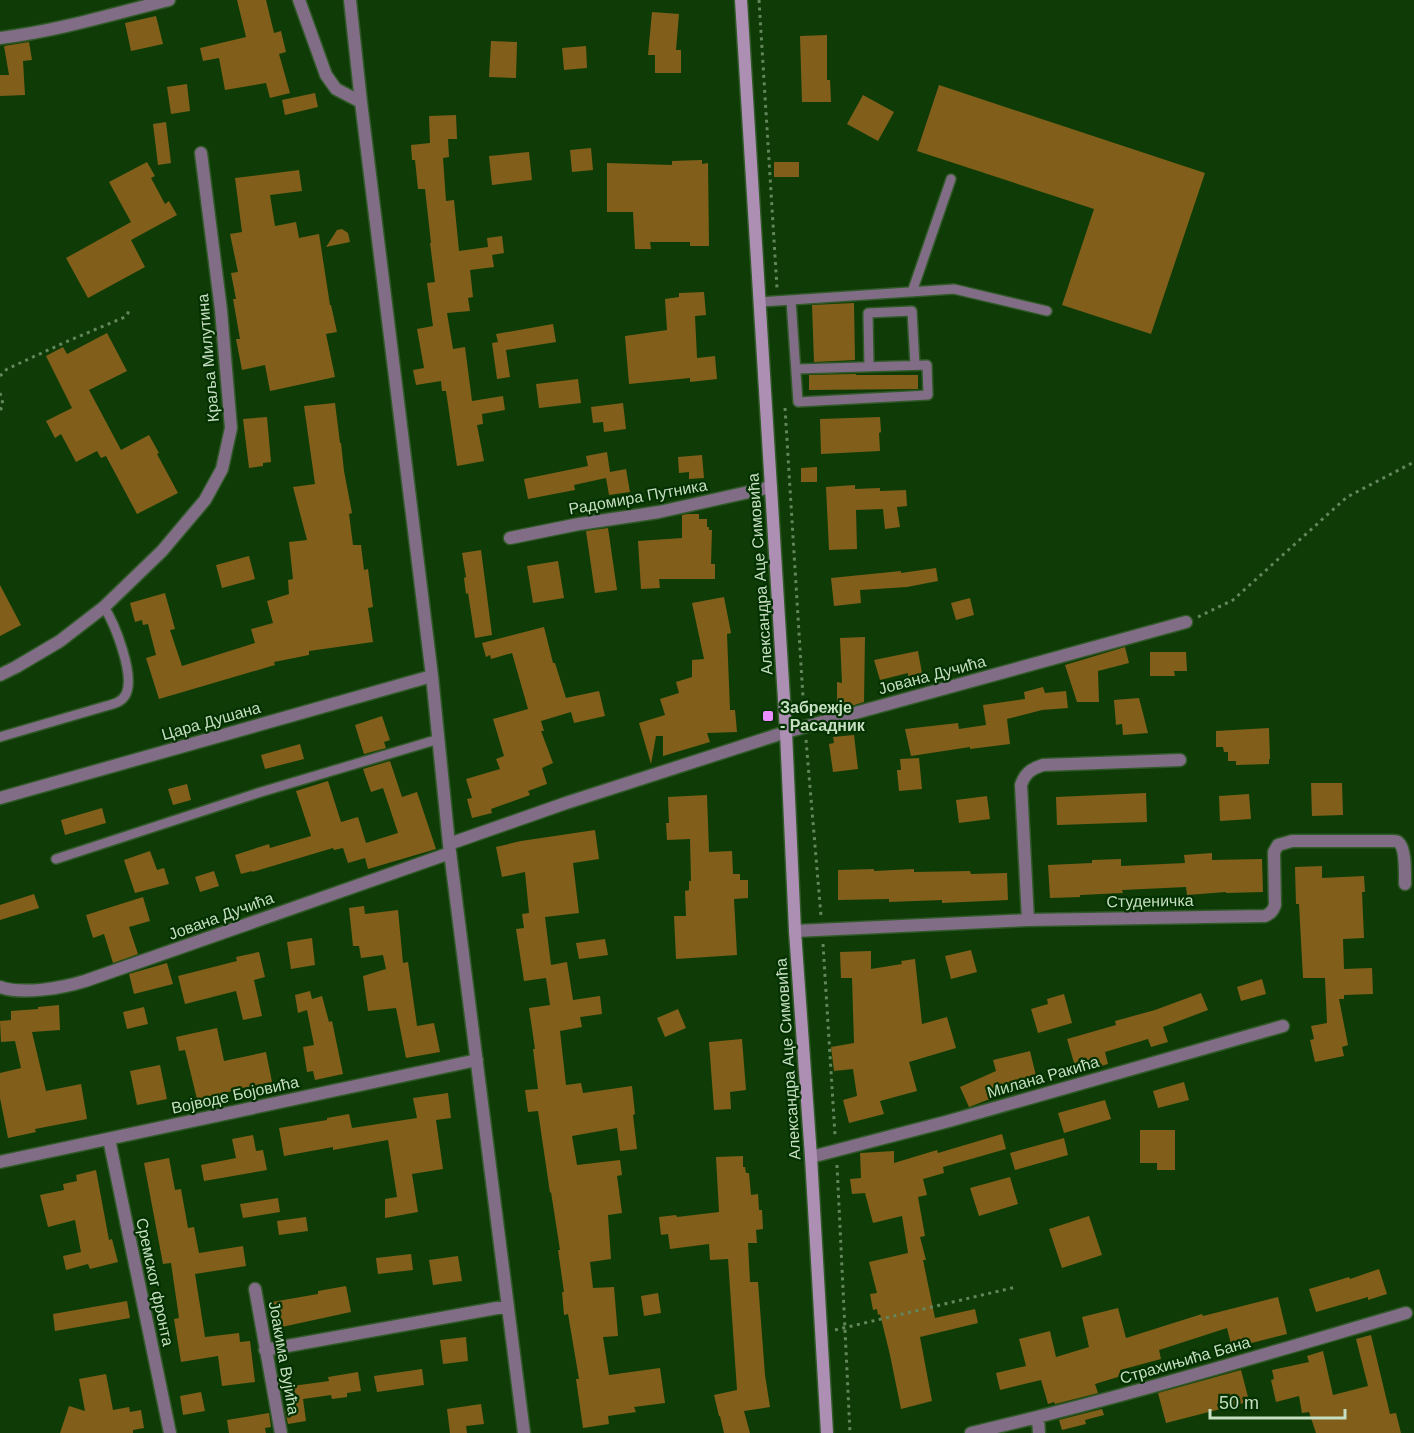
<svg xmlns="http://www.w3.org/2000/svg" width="1414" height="1433" font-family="Arial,sans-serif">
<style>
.building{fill:#815f1a}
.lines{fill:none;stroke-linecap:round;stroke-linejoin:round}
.lane-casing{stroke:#305928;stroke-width:12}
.street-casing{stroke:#305928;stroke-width:15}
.secondary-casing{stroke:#305928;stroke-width:15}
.path{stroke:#63865c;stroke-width:3;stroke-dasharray:3 4.5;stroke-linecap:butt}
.lane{stroke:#816d85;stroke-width:9}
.street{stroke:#816d85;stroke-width:12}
.secondary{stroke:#ae8fb4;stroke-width:12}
.poi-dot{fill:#ea8dfd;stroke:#033100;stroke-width:2}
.labels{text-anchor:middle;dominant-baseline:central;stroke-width:4.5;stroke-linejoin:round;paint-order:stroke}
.street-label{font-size:16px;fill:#c6dec1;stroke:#033100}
.poi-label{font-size:16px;font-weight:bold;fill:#c6dec1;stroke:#033100;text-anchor:start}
</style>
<rect width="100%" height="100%" fill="#0f3c06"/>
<path class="building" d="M237 0H266L274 33 281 31 286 52 279 54 290 93 270 98 266 83 225 90 219 58 203 61 200 48 246 37Z
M652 12 679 14 676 50H681V73H655V55H648Z
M156 16 163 44 131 51 125 23Z
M827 35V80H830L831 102H802L800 36Z
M491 41 517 42 516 78 489 77Z
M29 42 32 60 23 61 25 95 0 96V75H9L4 46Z
M586 46 587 68 564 70 562 48Z
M187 84 190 111 171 114 167 87Z
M939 85 1205 173 1151 334 1062 305 1094 209 917 151Z
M315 93 318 107 285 115 282 100Z
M863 95 894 112 878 141 847 124Z
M456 115 457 139H448L449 157 443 158 446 201 454 200 459 251 488 247 487 238 502 236 504 253 492 255 494 267 470 270 473 297 468 298 470 311 447 313 453 349 465 347 472 401 503 396 505 410 482 414 483 424 477 425 484 461 457 466 446 391H442L441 381 416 385 413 370 424 368 417 329 433 326 427 283 435 282 430 243H431L425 189H418L415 160H412L411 145 430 143 429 116Z
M166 122 171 163 158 165 153 124Z
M591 148 593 170 572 172 570 150Z
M529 152 532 180 492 185 489 156Z
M702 160V164L708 163 709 246H690V242H650L651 249H635L633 212H607V163L672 165V161Z
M147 162 155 176 151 178 165 204 169 201 177 215 131 240 145 267 88 298 66 258 131 222 109 182Z
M774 162H799V177H774Z
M299 170 302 191 270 195 275 226 296 222 299 238 319 234 330 305H331L337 332 326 334 335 377 270 391 265 365 242 370 236 339H240L233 299H236L231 273 238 272 230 234 242 232 235 178Z
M342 229 348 233 350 242 326 247 337 230Z
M704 292 706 315 695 316 697 358 715 356 717 379 690 382V378L629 384 625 336 667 330 665 299 679 297V293Z
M854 303 855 360 814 362 812 305Z
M553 324 556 342 506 350 510 377 497 379 492 343 498 342 496 334Z
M107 333 127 371 89 390 121 450 149 435 159 453 157 454 178 493 137 514 106 456 101 458 97 451 76 462 61 434 55 438 46 421 72 408 46 356 63 347 67 354Z
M856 374V375H918V389L809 390V375Z
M578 379 581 403 539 408 536 384Z
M335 403 340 443H341L344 471 352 513 349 514 353 545H361L364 570 368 569 373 607 368 608 373 642 309 651V655L274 662 275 665 159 699 146 658 156 655 148 624 143 625 142 620 135 622 130 603 165 593 175 629 170 630 182 666 255 643 251 629 273 623 267 601 289 594 288 580 293 579 289 542 307 540 293 487 315 484 304 406Z
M623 403 626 429 604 432 603 422 593 423 591 407Z
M267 417 271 462 263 463V466L249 468 243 419Z
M880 417 881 432 879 433 880 451 821 454 820 419Z
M607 452 610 472 626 469 630 492 609 495 606 478 574 485 575 490 528 499 524 479 588 466 586 456Z
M702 455 704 478 689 479V472L679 473 678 457Z
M817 467V482H801V468Z
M855 485V489L880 488V491L906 490 907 506 897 507 900 527 885 529 883 509 856 510 857 549 829 550 826 487Z
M688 514H699V519H707V527H709V530H712L711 564H715V579H659L660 588 641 589 638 541 682 538V515Z
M608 528 617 590 595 593 586 531Z
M481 550 492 635 475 638 468 593 466 594 464 578 466 577 462 553Z
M249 556 255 579 222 588 216 565Z
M558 561 564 598 533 603 527 566Z
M936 568 938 581 907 587 860 590 861 603 834 606 831 578 901 571V573Z
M0 585 21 625 0 636Z
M724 597 731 633 727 634 730 710H735L737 732 707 733 710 742 663 756V736H656L651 764 639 723 665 715 660 699 679 693 676 682 692 677V660L704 659 692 603Z
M970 598 974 615 956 620 951 603Z
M544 627 553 663H555L566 698 599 691 605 716 574 723 571 712 541 721 544 731H541L553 763 542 768 547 784 528 791 530 795 491 809 492 813 472 818 467 799 472 798 466 779 500 769 496 759 504 756 493 719 528 709 512 653 491 659 490 655 486 657 482 643Z
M865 637 864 702 848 707H837V682L842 683 840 638Z
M1125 647 1129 663 1098 671 1099 702H1077L1065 665Z
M918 651 922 673 908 676V673L880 680 874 660Z
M1150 652H1186L1187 671H1174L1175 676H1150Z
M1043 687 1045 693 1066 691 1068 708 1042 710 1007 719 1010 744 970 749V747L911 756 905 729 958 723 959 729 986 725 983 705 1025 699 1024 692Z
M1139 698 1148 733 1123 735 1122 724 1116 725 1114 700Z
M382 716 390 740 384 742 386 748 364 754 355 725Z
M1269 728 1270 759H1269V764L1236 765V761H1228V752H1224L1223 747H1216V731Z
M854 735 858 769 833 772 829 744 834 743 833 737Z
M300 744 304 759 265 769 261 755Z
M919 758 922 789 899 791 897 770H901L900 759Z
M390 761 402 797 417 792 436 849 368 869 365 858 348 863 343 848 334 850 333 848 252 872V871L241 874 235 855 269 844 270 848 311 836 296 791 328 781 341 822 358 817 366 843 398 833 383 788 371 792 363 769Z
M1311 783H1342L1343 815 1312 816Z
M187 784 191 800 173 805 168 789Z
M1146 793 1147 822 1057 825 1056 797Z
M1249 794 1251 819 1220 821 1219 796Z
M707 795 709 852 732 851 733 874H740V880H748V898L734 899 737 955 676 959 674 916H686L685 891 689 890V881H691L690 839 667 840 666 823H669L668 797Z
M987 796 990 819 959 823 956 800Z
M102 808 106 823 65 835 61 820Z
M595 830 599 859 573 863 579 913 545 917 551 965 567 962 573 1000 600 996 602 1014 580 1017 582 1027 560 1031 566 1085 581 1083 583 1093 632 1086 635 1114 633 1115 637 1149 620 1151 617 1128 572 1136 577 1165 620 1160 622 1175 617 1176 622 1213 608 1215 611 1259 590 1262 593 1288 614 1287 618 1336 603 1337 609 1375 660 1368 665 1403 634 1407 636 1412 608 1416 609 1424 583 1428 576 1379H579L568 1314 564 1315 562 1292H564L558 1250H560L551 1192 550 1193 538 1111 528 1112 525 1090 538 1089 533 1049H535L529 1008 550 1005 546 978 524 981 516 929 524 928 522 914 529 913 525 872 502 877 496 847 521 841Z
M150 851 157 870 164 868 169 884 135 893 124 860Z
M1212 853V860L1262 859 1263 892 1226 893V892L1187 895 1186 887 1122 890 1123 893 1080 895V897L1050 898 1048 865 1092 863V860L1121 859V866L1185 863 1184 855Z
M1322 866V878L1364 876 1365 892H1362L1364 938 1343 939 1344 969 1372 968 1373 994 1344 995V999H1339L1348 1045 1342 1047 1344 1056 1315 1062 1310 1040 1314 1039 1311 1026 1327 1023 1325 978H1303L1299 904H1296L1295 867Z
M874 869V871L914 869V872L970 871 971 874 1007 873 1008 900 942 903V900L889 902V899L838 900V870Z
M214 871 219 886 200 892 195 877Z
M34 894 39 908 0 920V905Z
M143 897 150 921 129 927 138 954 113 963 104 934 93 938 86 915Z
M364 906 365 914 398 910 403 963 408 962 417 1026 434 1023 440 1052 406 1058 396 1008 368 1011 363 976 386 969 383 955 361 958 359 946H353L349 908Z
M312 938 315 965 291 969 287 942Z
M605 939 608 955 579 959 576 943Z
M971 950 977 972 951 979 945 956Z
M871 951V969L902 964 901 961 915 959 922 1024 947 1017 956 1048 909 1062 917 1091 880 1101 884 1114 849 1123 843 1100 857 1096 853 1069 834 1071 831 1047 854 1043 852 978H841L840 952Z
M259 952 265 977 254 980 262 1016 243 1020 236 991 185 1004 178 976 237 961 236 957Z
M167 963 173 984 134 994 129 974Z
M1262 979 1266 994 1241 1001 1237 987Z
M310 991 312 999 322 996 329 1022 332 1021 343 1074 315 1080 313 1071 307 1072 303 1047 314 1045 307 1010 298 1013 295 995Z
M1201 993 1208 1010 1163 1027 1168 1042 1151 1047 1148 1039 1105 1052 1108 1064 1077 1073 1067 1039 1116 1025 1115 1021 1155 1010Z
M1064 994 1072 1023 1038 1033 1031 1009 1048 1004 1047 999Z
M59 1005 60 1030 32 1032 46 1091 81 1084 87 1119 35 1129 36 1132 8 1138 0 1098V1073L21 1068 15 1041 1 1042 0 1021 11 1020V1011L38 1009V1007Z
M144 1007 148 1024 127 1029 123 1012Z
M678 1009 686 1028 665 1037 657 1018Z
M217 1028 224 1061 266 1052 272 1082 232 1090V1091L197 1099 185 1050 179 1051 176 1037Z
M742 1039 746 1090 730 1092 731 1109 714 1110 709 1042Z
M1030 1051 1037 1080 987 1093 990 1099 969 1107 960 1087 996 1071 993 1060Z
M160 1065 167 1099 137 1105 130 1071Z
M1184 1082 1189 1100 1158 1108 1153 1091Z
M448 1093 451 1118 436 1120 443 1169 412 1174 418 1212 385 1218V1199L397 1197 388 1140 333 1150V1147L284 1156 279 1128 327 1120V1118L349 1114 352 1128 417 1118 413 1098Z
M1105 1100 1111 1119 1064 1133 1058 1113Z
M1140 1130H1175V1170H1157V1163H1140Z
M1002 1134 1006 1149 943 1167 944 1173 923 1179 927 1195 918 1197 925 1236 920 1237 926 1260H923L935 1318 975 1309 978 1323 920 1337 932 1401 901 1409 890 1355 880 1314 878 1315 877 1309 873 1310 870 1294 877 1293 869 1262 908 1253 902 1216 873 1223 865 1193 852 1194 850 1179 861 1178 860 1153 894 1151V1163L937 1150 938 1153Z
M253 1135 256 1151 263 1150 267 1170 204 1181 201 1165 236 1158 232 1139Z
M1064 1138 1068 1155 1015 1170 1010 1153Z
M743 1156V1167H745L746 1173H749L751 1195 758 1194 759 1210H762L763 1229 756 1230 757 1243H748L750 1282H758L765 1375 770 1407 744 1411 750 1433H724L720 1416H719L714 1395 737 1390 728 1259 710 1260 709 1244 670 1249 668 1234 661 1235 659 1217 676 1215 677 1217 719 1212 716 1157Z
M169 1158 175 1190 181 1189 188 1228 194 1227 199 1253 243 1246 246 1266 195 1274 205 1337 239 1333 240 1342 250 1341 255 1382 222 1386 218 1356 181 1362 174 1319 179 1318 171 1263 163 1264 144 1163Z
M96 1170 109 1240 112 1239 118 1262 90 1269 88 1264 66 1270 63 1256 81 1252 75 1220 48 1227 40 1195 64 1190 63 1184 77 1181 76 1175Z
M1010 1177 1018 1204 979 1216 970 1188Z
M278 1198 280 1212 243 1218 240 1204Z
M1089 1216 1102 1255 1062 1268 1049 1229Z
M306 1217 308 1231 279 1235 277 1221Z
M411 1254 413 1270 378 1274 376 1258Z
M458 1256 462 1281 433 1285 429 1260Z
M1379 1269 1387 1294 1368 1300V1297L1316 1312 1309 1289 1349 1277 1350 1279Z
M346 1286 351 1312 277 1328 272 1302 318 1294V1291Z
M658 1293 661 1313 644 1316 641 1296Z
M1278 1297 1287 1334 1232 1348 1227 1328 1159 1350 1161 1359 1120 1370 1121 1376 1095 1384 1098 1393 1055 1404 1054 1402 1048 1404 1041 1380 1000 1390 996 1373 1026 1366 1019 1339 1050 1331 1056 1357 1089 1347 1082 1317 1118 1308 1126 1338 1202 1314 1203 1316Z
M127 1301 130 1318 55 1331 53 1314Z
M1371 1335 1390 1414 1396 1413 1401 1433H1316L1309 1412 1302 1413 1299 1396 1276 1402 1271 1380 1274 1379 1272 1370 1309 1362 1307 1356 1323 1351 1333 1395 1368 1386 1356 1339Z
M466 1337 468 1361 443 1364 440 1340Z
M422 1369 424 1385 377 1392 374 1376Z
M1241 1370 1248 1397 1242 1398 1244 1403 1166 1423 1158 1393Z
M358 1372 361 1391 347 1393V1397L332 1399 331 1395 303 1399 306 1421 288 1424 285 1410 289 1409 285 1387 329 1381 328 1377Z
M106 1374 113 1410 129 1407 130 1412 141 1410 144 1428 133 1430V1433H60L69 1406 85 1411 79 1379Z
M201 1392 205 1411 183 1415 180 1396Z
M481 1404 484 1424 466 1426 467 1433H450L447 1409Z
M1102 1409 1104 1415 1085 1420 1086 1424 1062 1430 1059 1420Z
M269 1413 271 1427 265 1428 266 1433H229L227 1420Z"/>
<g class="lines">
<defs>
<path id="lane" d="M912 292 951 179
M791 300 798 402 928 395 927 365 796 369
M760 302 954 289 1047 311
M869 366 868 313 912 311 915 365
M0 737 106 706C114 704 122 702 126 694 135 675 115 624 104 607
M56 859 261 792 439 739"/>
<path id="street" d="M299 0 326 75 336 89 361 102
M350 0 361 102 432 676 449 844 524 1433
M0 38C57 31 113 14 169 0
M510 538 579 524 659 512 771 487
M0 675 16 667 60 641 104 607 162 551 205 500 222 469 231 428 221 310 201 153
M0 798 432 676
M449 844 566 803 786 732 1186 622
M1028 920 1021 785C1025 773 1031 769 1043 765L1180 760
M795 931 1028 920 1265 916C1271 913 1273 911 1275 905L1274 852 1278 845 1292 841H1393C1395 841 1397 841 1398 842 1406 847 1405 875 1405 884
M0 987C23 995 62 988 85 981L450 853
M109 1139 170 1433
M811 1157 949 1121 1283 1026
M0 1162 477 1060
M255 1289 281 1433
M265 1350 508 1306
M1038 1418 1039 1433
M971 1433C1118 1399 1262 1355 1406 1313"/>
<path id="secondary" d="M741 0 786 732 795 931 811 1157 827 1433"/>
</defs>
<use href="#lane" class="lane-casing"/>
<use href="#street" class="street-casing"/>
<use href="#secondary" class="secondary-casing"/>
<path class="path" d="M759 0 777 288
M0 376 7 369 68 341 125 317 128 313 129 308
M0 393 3 404 0 411
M785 408 804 713
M1198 617 1233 600 1347 497 1414 462
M806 740 821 916
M823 944 835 1135
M837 1165 850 1433
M835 1330 1016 1287"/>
<use href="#lane" class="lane"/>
<use href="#street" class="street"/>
<use href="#secondary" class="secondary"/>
</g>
<rect class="poi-dot" x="762" y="710" width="12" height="12" rx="3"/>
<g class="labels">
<g class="street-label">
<text transform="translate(208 358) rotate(-95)">Краља Милутина</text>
<text transform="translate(638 497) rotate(-10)">Радомира Путника</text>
<text transform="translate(760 574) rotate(-94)">Александра Аце Симовића</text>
<text transform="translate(932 675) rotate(-15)">Јована Дучића</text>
<text transform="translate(211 721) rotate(-16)">Цара Душана</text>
<text transform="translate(1150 901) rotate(-1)">Студеничка</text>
<text transform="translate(221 916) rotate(-20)">Јована Дучића</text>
<text transform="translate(788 1059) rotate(-94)">Александра Аце Симовића</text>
<text transform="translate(1043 1077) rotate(-16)">Милана Ракића</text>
<text transform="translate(235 1095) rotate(-12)">Војводе Бојовића</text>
<text transform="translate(155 1282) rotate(78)">Сремског фронта</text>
<text transform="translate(284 1358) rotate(80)">Јоакима Вујића</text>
<text transform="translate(1185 1360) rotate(-16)">Страхињића Бана</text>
</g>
<g class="poi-label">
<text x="780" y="707">Забрежје<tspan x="780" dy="18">- Расадник</tspan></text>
</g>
</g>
<path d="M1210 1409v9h135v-9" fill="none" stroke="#c6dec1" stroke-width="3"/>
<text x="1219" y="1409" font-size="18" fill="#c6dec1" stroke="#033100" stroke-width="4.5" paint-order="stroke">50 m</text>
</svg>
